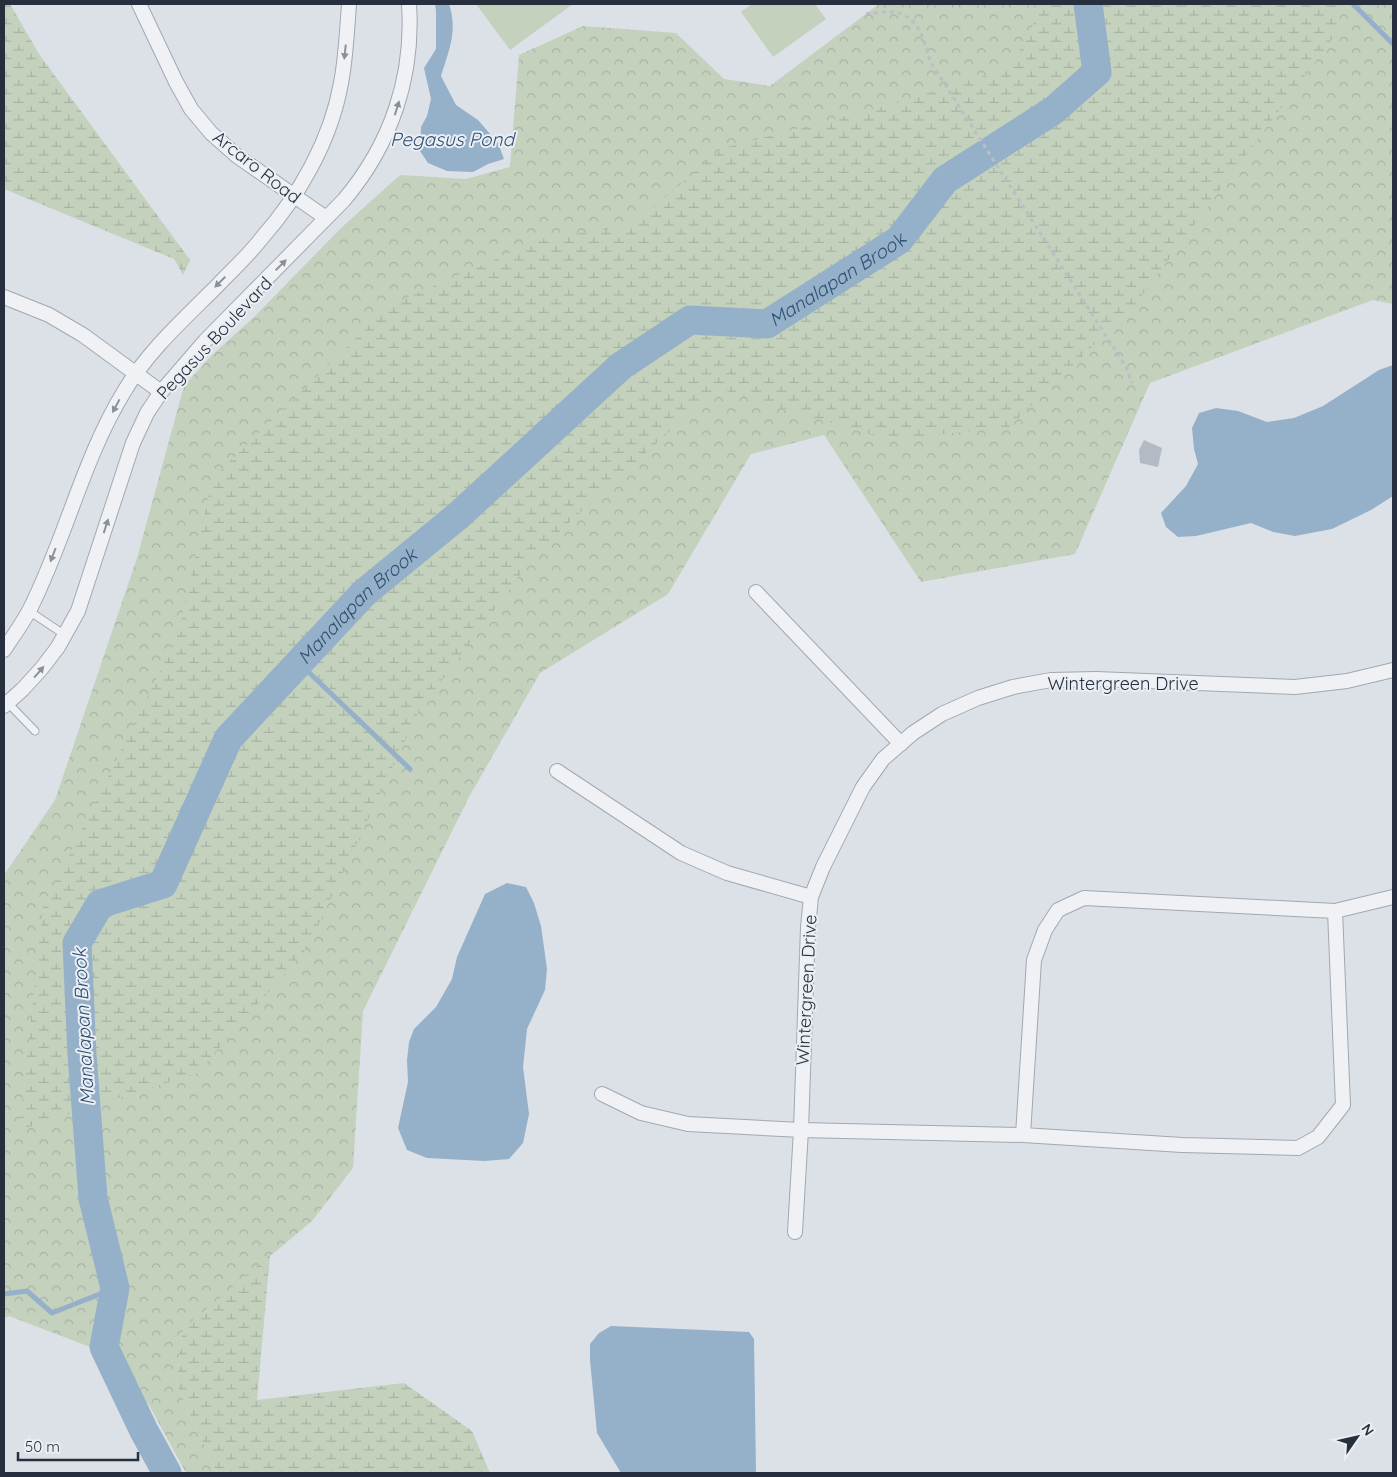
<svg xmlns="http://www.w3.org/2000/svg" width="1397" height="1477" font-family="Quicksand,sans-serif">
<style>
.forest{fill:url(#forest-crowns)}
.wetland{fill:url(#wetland-marsh)}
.green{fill:#c3d1bd}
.water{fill:#95b0c9}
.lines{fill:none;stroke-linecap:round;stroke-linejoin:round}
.stream{stroke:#95b0c9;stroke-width:5}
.river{stroke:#95b0c9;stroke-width:29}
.building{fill:#b3bac4}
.service-casing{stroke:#a1a8b1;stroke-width:9}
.minor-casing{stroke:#a1a8b1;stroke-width:16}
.path{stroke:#babfc5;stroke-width:3;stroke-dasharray:4 4;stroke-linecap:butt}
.service{stroke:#eff1f5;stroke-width:7}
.minor{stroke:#eff1f5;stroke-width:14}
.oneway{fill:#8a9099}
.labels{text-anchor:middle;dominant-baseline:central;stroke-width:4;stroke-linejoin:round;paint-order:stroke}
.street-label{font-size:18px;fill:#252f3d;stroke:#ebeff4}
.water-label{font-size:19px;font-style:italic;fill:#2e5072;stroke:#ebeff4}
</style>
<defs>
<pattern id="forest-crowns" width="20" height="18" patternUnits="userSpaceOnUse" patternTransform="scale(1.25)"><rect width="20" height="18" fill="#c3d1bd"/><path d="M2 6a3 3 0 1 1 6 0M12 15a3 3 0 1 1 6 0" fill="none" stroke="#a7b4a3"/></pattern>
<pattern id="wetland-marsh" width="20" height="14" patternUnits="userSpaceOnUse" patternTransform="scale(1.25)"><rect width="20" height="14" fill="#c3d1bd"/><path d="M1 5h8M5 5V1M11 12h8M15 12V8" fill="none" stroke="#a7b4a3"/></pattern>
</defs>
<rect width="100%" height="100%" fill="#dce1e7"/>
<path class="forest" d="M879 4H1393V304L1373 300 1150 383 1075 554 921 582 824 435 751 454 668 594 540 673 469 797 363 1011 353 1168 312 1221 183 1329 176 1384 217 1473H186L149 1405 98 1350 9 1316 4 1318V875L55 800 137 558 184 386 211 356 255 316 341 228 400 175 466 179 510 167 519 55 583 26 676 33 724 79 770 86Z"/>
<path class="wetland" d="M4 4H10L39 54 190 260 183 275 174 259 4 189Z
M1044 4H1337L1339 30 1134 306 1009 427 888 440 717 388 537 552 419 711 308 947 197 1073 19 1130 43 908 178 635 212 479 390 305 545 238 631 226 723 148 889 105 1010 68Z
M270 1255 257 1400 404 1383 472 1431 490 1473H217L176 1384 183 1329Z"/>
<path class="green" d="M476 4H573L510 50Z
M752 4H815L826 19 773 57 741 12Z"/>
<path class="water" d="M435 4H449C458 31 449 50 441 76L456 105 478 120 498 143 504 159 488 164 473 172 447 171 428 163 420 151 421 127 427 116 431 99 424 68 436 49V11Z
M1393 365V496L1371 510 1332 529 1295 536 1273 532 1251 523 1196 536 1178 537 1166 527 1161 513 1186 486 1198 464 1194 449 1192 428 1199 413 1216 408 1238 411 1267 422 1294 418 1323 406 1379 370Z
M507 883 526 887 534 903 541 926 547 969 545 990 527 1029 523 1067 529 1114 523 1143 509 1159 485 1161 427 1158 407 1150 398 1128 408 1082 407 1060 409 1042 414 1029 436 1007 452 979 457 957 485 894Z
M611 1326 749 1332 754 1339 756 1473H621L597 1433 590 1360V1344L599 1333Z"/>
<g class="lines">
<path class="stream" d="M1353 4 1393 44
M299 663 410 769
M4 1294 27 1291 52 1313 115 1288"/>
<path class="river" id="s1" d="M167 1473 144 1431 104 1347 115 1288 93 1198 82 1055 77 943 100 904 163 884 228 739 364 593 459 515 621 366 690 320 767 324 899 240 945 180 1054 110 1097 72 1088 4"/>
</g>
<path class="building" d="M1144 440 1162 448 1158 467 1140 463 1139 450Z"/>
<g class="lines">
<defs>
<path id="service" d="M29 611 65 635
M7 702 35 731"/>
<path id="minor" d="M139 4 176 82 191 109 211 133 237 156 326 218
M4 297 49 315 83 335 161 392
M756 592 901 744
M4 650C13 636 23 623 30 609 66 538 83 458 125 390 149 350 184 319 217 286 232 270 248 256 261 239 299 196 331 140 341 83 346 57 347 30 349 4
M4 706 23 689 42 668 58 647 78 611 133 443 147 413 161 392 205 341 344 200C391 144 414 77 409 4
M557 771 681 853 727 873 811 897
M1335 911 1393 897
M602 1094 641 1113 688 1124 801 1130 1023 1135 1182 1145 1298 1148 1318 1137 1343 1105 1335 911 1084 898 1058 910 1045 930 1034 960 1023 1135
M795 1232 801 1130 808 927 811 897 823 867 863 787 883 759 913 733 942 714 978 698 1013 687 1051 680 1096 679 1295 687 1347 681 1393 670"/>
</defs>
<use href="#service" class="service-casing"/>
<use href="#minor" class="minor-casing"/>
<path class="path" d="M866 14C875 13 886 11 894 12 919 16 924 40 930 61L1126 367 1132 383"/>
<use href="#service" class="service"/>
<use href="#minor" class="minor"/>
</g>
<defs><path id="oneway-solid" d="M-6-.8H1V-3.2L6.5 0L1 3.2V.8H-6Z" transform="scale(1.25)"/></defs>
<g class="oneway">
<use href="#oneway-solid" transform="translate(345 52) rotate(96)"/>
<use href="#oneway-solid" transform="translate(397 108) rotate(-73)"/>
<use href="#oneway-solid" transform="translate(281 265) rotate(-45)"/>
<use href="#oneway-solid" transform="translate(220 282) rotate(135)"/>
<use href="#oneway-solid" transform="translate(116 406) rotate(118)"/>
<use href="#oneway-solid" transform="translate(106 526) rotate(-72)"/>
<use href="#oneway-solid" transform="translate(53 555) rotate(111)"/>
<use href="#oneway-solid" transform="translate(39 672) rotate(-49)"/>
</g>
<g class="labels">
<g class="street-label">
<text transform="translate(257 167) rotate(38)">Arcaro Road</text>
<text transform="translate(214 338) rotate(-47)">Pegasus Boulevard</text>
<text x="1123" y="683">Wintergreen Drive</text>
<text transform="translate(806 990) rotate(-87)">Wintergreen Drive</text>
</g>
<g class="water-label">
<text x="452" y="139">Pegasus Pond</text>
<text stroke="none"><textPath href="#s1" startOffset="1605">Manalapan Brook</textPath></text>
<text stroke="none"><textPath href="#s1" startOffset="1005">Manalapan Brook</textPath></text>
<text transform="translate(83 1027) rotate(-93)">Manalapan Brook</text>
</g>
</g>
<rect width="1397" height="1477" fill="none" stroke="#252f3d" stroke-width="10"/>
<g transform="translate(1357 1437) rotate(56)" stroke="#ebeff4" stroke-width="4" paint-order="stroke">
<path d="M0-4L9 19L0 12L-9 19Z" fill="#252f3d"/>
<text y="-8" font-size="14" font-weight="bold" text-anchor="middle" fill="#252f3d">N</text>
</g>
<path d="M18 1452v8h120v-8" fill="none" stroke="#252f3d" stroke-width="2.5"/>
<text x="25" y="1452" font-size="15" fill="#252f3d" stroke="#ebeff4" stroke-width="4" paint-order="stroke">50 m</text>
</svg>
